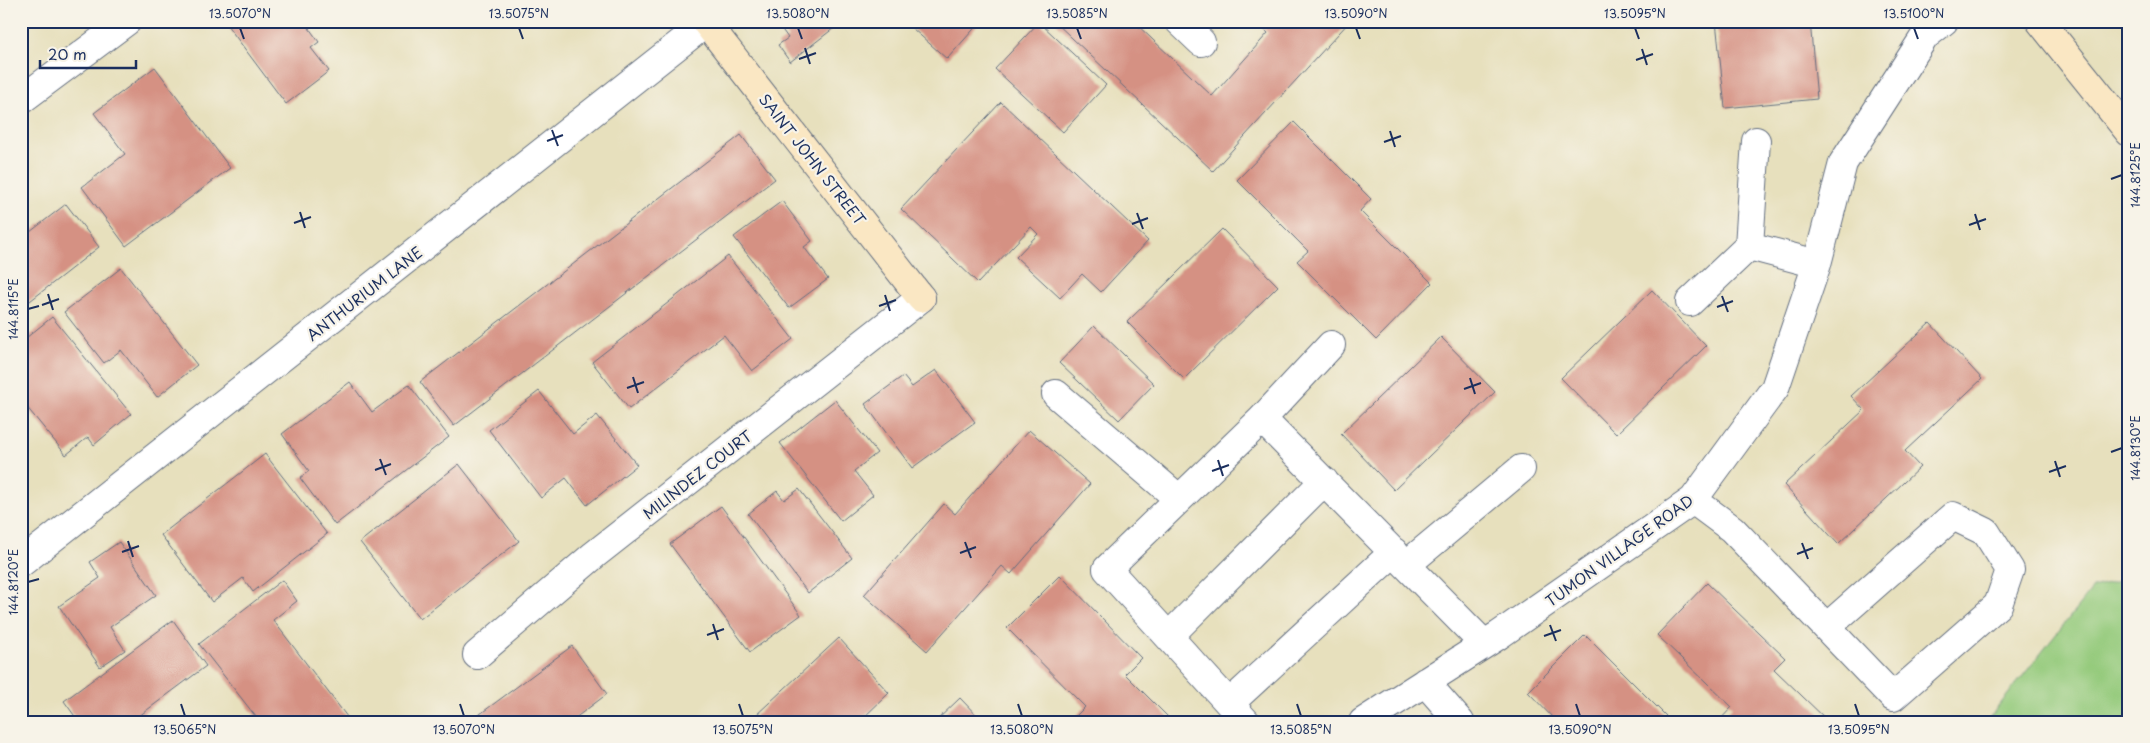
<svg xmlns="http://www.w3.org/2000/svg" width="2150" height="743" font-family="'Playpen Sans',sans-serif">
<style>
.green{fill:#94ca7b;stroke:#587c6c}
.building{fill:#d59183}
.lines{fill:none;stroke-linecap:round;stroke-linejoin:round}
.street-casing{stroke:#626d7f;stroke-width:30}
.secondary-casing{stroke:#626d7f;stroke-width:30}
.street{stroke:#fff;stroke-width:28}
.secondary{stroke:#fae7c3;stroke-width:28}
.ticks{fill:none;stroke:#1b2f5e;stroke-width:2}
.labels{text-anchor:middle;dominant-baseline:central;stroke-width:4.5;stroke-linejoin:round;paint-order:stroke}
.street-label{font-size:15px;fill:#1b2f5e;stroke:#f7f3e8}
.neatline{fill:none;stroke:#1b2f5e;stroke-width:2}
.ticks-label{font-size:12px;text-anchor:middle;fill:#1b2f5e}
</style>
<rect width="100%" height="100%" fill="#f7f3e8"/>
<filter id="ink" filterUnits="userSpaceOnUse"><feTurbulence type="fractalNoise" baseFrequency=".02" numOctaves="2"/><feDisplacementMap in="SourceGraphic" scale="10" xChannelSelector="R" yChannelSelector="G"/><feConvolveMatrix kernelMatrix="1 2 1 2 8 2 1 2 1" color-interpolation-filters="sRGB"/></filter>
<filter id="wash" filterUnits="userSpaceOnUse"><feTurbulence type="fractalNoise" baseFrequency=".0096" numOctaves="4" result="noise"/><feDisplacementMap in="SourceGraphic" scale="20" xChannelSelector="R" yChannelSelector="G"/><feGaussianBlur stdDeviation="1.12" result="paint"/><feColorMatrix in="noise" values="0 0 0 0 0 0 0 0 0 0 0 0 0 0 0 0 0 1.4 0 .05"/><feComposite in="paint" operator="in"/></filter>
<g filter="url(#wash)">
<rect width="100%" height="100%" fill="#e7e0bd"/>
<path class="green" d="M2129 578V722H1986L2093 588Z"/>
<g id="blocks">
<path class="building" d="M224 21H304L319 42 311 48 329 71 286 104Z
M776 21H843L790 62 778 45 788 38Z
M904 21H981L947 59Z
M1054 21H1133L1212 96 1268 33 1255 21H1350L1213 171Z
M1716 21H1810L1817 99 1725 108Z
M1039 22 1106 85 1063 132 995 69Z
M155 67 230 168 126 246 82 187 125 154 94 113Z
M1001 102 1148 241 1101 292 1082 274 1060 298 1016 257 1038 234 1031 227 978 283 901 209Z
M1294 122 1371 199 1360 211 1432 283 1376 340 1297 261 1308 251 1237 180Z
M741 135 775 179 454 426 420 382Z
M782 201 812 241 804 247 828 279 789 308 734 237Z
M66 204 99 247 21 308V239Z
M1222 229 1278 286 1184 379 1127 322Z
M728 256 793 339 752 371 724 335 629 409 592 362Z
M121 268 197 365 157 397 121 350 104 363 64 312Z
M1652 290 1706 346 1616 434 1561 378Z
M52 317 131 414 94 445 88 437 66 455 21 400V342Z
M1930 323 1982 379 1905 451 1920 467 1838 544 1784 485 1864 410 1851 396Z
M1094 326 1154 384 1119 420 1059 363Z
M1441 337 1495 392 1394 490 1341 434Z
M936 370 975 422 912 468 865 404 903 376 912 387Z
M350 382 372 412 409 385 449 437 335 525 300 478 309 471 282 434Z
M539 391 573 434 597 415 637 465 587 505 566 478 541 498 489 430Z
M835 400 877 453 854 471 873 495 841 521 780 443Z
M1029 430 1090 484 1011 574 1002 566 927 651 864 595 944 504 955 514Z
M265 454 327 534 253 592 243 578 212 602 161 535Z
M459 464 519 541 420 619 360 542Z
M799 489 852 558 808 593 748 514 777 491 784 500Z
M721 506 801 615 750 652 670 544Z
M119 542 156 595 110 627 125 650 100 667 59 606 100 578 90 562Z
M1060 575 1141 658 1125 674 1173 722H1070L1085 707 1007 628Z
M282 580 297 601 273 620 351 722H260L199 644Z
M1707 583 1785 658 1774 669 1829 722H1718L1732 707 1657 635Z
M173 620 206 666 131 722H79L64 701Z
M1585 635 1666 716 1661 722H1557L1528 692Z
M839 638 889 693 859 722H760L755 716Z
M572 646 607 694 570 722H479L476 717Z
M960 698 983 722H935Z"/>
</g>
</g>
<g filter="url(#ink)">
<use href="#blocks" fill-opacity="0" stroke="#626d7f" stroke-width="1"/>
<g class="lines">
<defs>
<path id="street" d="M1179 21 1201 42
M21 100 127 21
M1756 141 1749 246 1817 264
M1690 302 1749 246
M1056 394 1179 499
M1262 419 1331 345
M1693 500 1732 529 1893 697 1998 605 2010 570 1986 532 1953 516 1827 627
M21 563 706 23
M1406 565 1521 469
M1169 636 1324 481
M477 655 594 555 921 298
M1425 682 1460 722
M1230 703 1394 552
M1246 722 1107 569 1262 419 1484 644
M1363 722 1499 635 1693 500 1775 388 1817 264 1843 163 1925 36 1944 21"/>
<path id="secondary" d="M705 21 921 298
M2040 21 2129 132"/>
</defs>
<use href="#street" class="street-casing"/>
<use href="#secondary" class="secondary-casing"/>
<use href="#street" class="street"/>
<use href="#secondary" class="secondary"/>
</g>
</g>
<path class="ticks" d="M240 28 244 39M519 28 523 39M798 28 802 39M1077 28 1081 39M1356 28 1360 39M1635 28 1639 39M1914 28 1918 39M805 48 810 64M1642 49 1647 65M799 59 816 53M1636 60 1653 54M552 130 558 146M1390 131 1395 147M547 141 563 135M1384 142 1401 136M2111 179 2122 175M300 212 305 228M1137 213 1143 229M1975 214 1980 230M294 223 311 217M1132 224 1148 218M1969 225 1986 219M48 294 53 310M885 295 890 311M1722 296 1728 312M42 305 59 299M879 306 896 300M1717 307 1733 301M28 309 39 306M633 377 638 393M1470 378 1475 394M627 388 644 382M1464 389 1481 383M2111 452 2122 448M380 459 386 475M1218 460 1223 476M2055 461 2060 477M375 470 391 464M1212 471 1229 465M2049 472 2066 466M128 541 133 557M965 542 971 558M1802 543 1808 559M122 552 139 546M960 553 976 547M1797 554 1813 548M28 582 39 579M713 624 718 640M1550 625 1556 641M707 635 724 629M1544 636 1561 630M181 704 185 716M460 704 464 716M739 704 743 716M1018 704 1022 716M1297 704 1301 716M1576 704 1580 716M1855 704 1859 716"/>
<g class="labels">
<g class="street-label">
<text transform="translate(813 159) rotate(52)">SAINT JOHN STREET</text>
<text transform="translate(364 293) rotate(-38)">ANTHURIUM LANE</text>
<text transform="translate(697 474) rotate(-38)">MILINDEZ COURT</text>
<text transform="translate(1619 550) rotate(-36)">TUMON VILLAGE ROAD</text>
</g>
</g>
<rect width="2150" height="743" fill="none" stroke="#f7f3e8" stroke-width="55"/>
<path d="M40 60v8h96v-8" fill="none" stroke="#1b2f5e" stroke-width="2.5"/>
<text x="48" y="60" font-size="15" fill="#1b2f5e" stroke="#f7f3e8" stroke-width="4" paint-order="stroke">20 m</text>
<rect x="28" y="28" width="2094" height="688" class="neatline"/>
<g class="ticks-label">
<text x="240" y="18">13.5070°N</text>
<text x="519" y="18">13.5075°N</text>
<text x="798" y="18">13.5080°N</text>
<text x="1077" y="18">13.5085°N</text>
<text x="1356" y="18">13.5090°N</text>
<text x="1635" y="18">13.5095°N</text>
<text x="1914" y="18">13.5100°N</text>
<text transform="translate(2136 175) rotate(-90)" y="4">144.8125°E</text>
<text transform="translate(14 309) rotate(-90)" y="4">144.8115°E</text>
<text transform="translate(2136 448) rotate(-90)" y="4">144.8130°E</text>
<text transform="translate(14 582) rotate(-90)" y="4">144.8120°E</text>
<text x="185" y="734">13.5065°N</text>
<text x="464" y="734">13.5070°N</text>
<text x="743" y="734">13.5075°N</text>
<text x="1022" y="734">13.5080°N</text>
<text x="1301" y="734">13.5085°N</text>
<text x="1580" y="734">13.5090°N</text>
<text x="1859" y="734">13.5095°N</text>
</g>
</svg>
